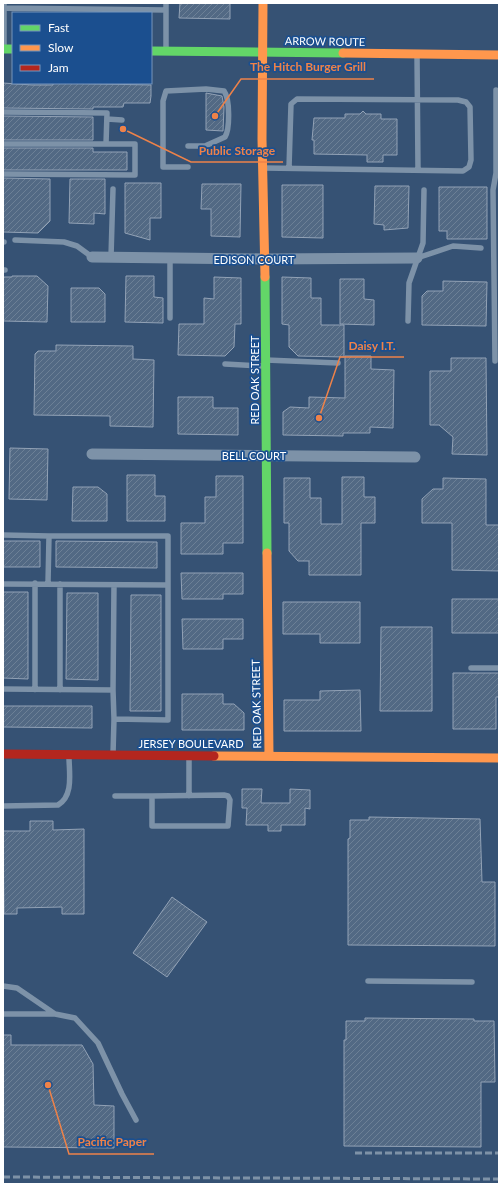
<svg xmlns="http://www.w3.org/2000/svg" width="502" height="1187" font-family="Lato,sans-serif">
<style>
.building{fill:url(#building-hatch);stroke:#92a2b6}
.lines{fill:none;stroke-linecap:round;stroke-linejoin:round}
.lane{stroke:#7d92a8;stroke-width:5.5}
.street{stroke:#7d92a8;stroke-width:11}
.fast{stroke:#63d668;stroke-width:9}
.slow{stroke:#ff974d;stroke-width:9}
.jam{stroke:#b3261e;stroke-width:9}
.rail{stroke:#7e92a7;stroke-width:3;stroke-dasharray:7 3;stroke-linecap:butt}
.labels{text-anchor:middle;dominant-baseline:central;stroke-width:3.5;stroke-linejoin:round;paint-order:stroke}
.street-label{font-size:11px;fill:#fff;stroke:#1b4f8f}
.leader{fill:none;stroke:#ee8249;stroke-width:1.5}
.callout-dot{fill:#ee8249;stroke:#1b4f8f;stroke-width:1.5}
.callout-label{font-size:12px;text-anchor:middle;font-weight:bold;fill:#ee8249;stroke:#1b4f8f;stroke-width:3.5;stroke-linejoin:round;paint-order:stroke}
</style>
<defs>
<pattern id="building-hatch" width="6" height="6" patternUnits="userSpaceOnUse"><rect width="6" height="6" fill="#526984"/><path d="M-1 1l2-2M0 6l6-6M5 7l2-2" fill="none" stroke="#6c8096"/></pattern>
</defs>
<rect width="100%" height="100%" fill="#365274"/>
<path class="building" d="M180 3H230V19L179 18Z
M3 83 32 85H53V83L151 85V96L150 103H124L123 107H93V109L3 108Z
M206 93 222 96 224 107 223 131 206 130Z
M363 111 366 114H381V119H397V155H383V162H367V155L314 154V140H312L314 118H345V114H360Z
M3 116 93 117V140H3Z
M3 148H93V152H127V170H3Z
M3 178 50 179V221L38 233 3 232Z
M70 179H105V214L94 213V224L69 223Z
M125 183H161V218H150V240L125 233Z
M202 184H241L240 237 211 236V209H201Z
M282 185H323V238L282 237Z
M375 186H409L408 228 384 230V225L374 224Z
M439 187H487V239H447V231H439Z
M12 276H37L48 286 47 322 3 321V277H12Z
M126 276H154V297L163 298V323L125 322Z
M214 277 241 278V324H235L234 347 225 356 178 355 179 324H204V298L214 299Z
M282 277 311 278V298H321V325H344V357L298 356 289 347V325L282 324Z
M340 279H364V299L374 300V325L340 324Z
M443 281 487 282 486 326 422 325V296L427 291H443Z
M71 288H99L105 294V322H71Z
M56 345 133 346V359L154 360 153 427 110 426V416L34 415 35 354 38 351H56Z
M345 356H371V369L394 370 393 428 370 427V433H343V436L283 435V412L290 407 309 408V397L345 398Z
M451 358H486L487 455 452 454 453 437 439 425H430V371H451Z
M178 397H213V408H238V435L178 434Z
M10 448 48 449 47 500 9 499Z
M127 475H155V496H165V521H127Z
M216 476H243V543H223V554H181V523H205V497H216Z
M342 477H364V497H375V523H361V575H309V561H298L289 551V523H284V478H310V498H321V524H342Z
M443 478 486 479V525H499V571L452 570V523H422V499L433 489H443Z
M73 487H98L107 494V521H72Z
M3 541H40V567H3Z
M56 541 157 542V568L56 567Z
M181 573H243V594H223V599H182Z
M3 592H28V679L3 678Z
M67 593H98V680L66 679Z
M131 595H161V711H130Z
M452 599H499V633H452Z
M283 602H360V643H320V634H283Z
M182 619H243V639H223V649H183Z
M381 627H432V711H380Z
M453 673H499V697H496V729H453Z
M360 690 361 731H284V700H320V691Z
M182 694H223V704H234L244 713V730H182Z
M3 706H92V728L3 727Z
M242 789H262L261 803H290V789L310 790V809L305 808V825H281V831H268V825H246L247 808H242Z
M369 817 480 819 482 882H495V946L348 945V839L350 838V820H369Z
M30 821H53V830L84 829V914H62V907L17 908V914H4L3 831H30Z
M172 897 207 922 167 977 133 953Z
M365 1018 474 1019V1021H494L495 1082H481V1147L344 1146V1040H346V1021H365Z
M3 1035H11V1045H82L93 1064 94 1105 114 1106V1148L3 1147Z"/>
<g class="lines">
<path class="lane" d="M4 3V49
M3 8 166 10
M166 49V3
M417 55 418 170
M3 112 107 113 106 144
M107 119 122 120
M3 144H135V175L3 174
M188 167H163V101L166 91 206 89 224 91C230 99 230 129 225 137L205 146H188
M264 168C330 169 396 170 463 171L469 167 471 160 470 107 466 102 458 100 297 99 291 104 289 168
M15 240 64 242 77 246 92 257
M3 242H4
M111 257 113 189
M170 258V318
M417 258 453 246 481 248
M3 270H5
M408 321 409 283 423 243 424 190
M266 360 338 363
M495 361 493 190 496 173V90
M225 364 263 366
M3 535 49 536 48 583
M49 536H168V585
M3 584 168 585V720L114 719 113 754
M471 668H499
M3 689 113 690 114 719
M35 690V583
M60 690V584
M113 690 114 585
M224 795 228 796 230 800 228 826H152V796Z
M115 796H152
M189 796V756
M3 806 58 805C74 796 69 772 69 757
M368 981 472 982
M3 986 17 988 55 1014H3
M55 1014 75 1018 98 1043 122 1094 136 1120"/>
<path class="street" d="M92 257 265 259 417 258
M92 454 415 457"/>
<path class="fast" d="M3 49H13
M151 51 343 53
M265 277 267 553"/>
<path class="slow" d="M263 3 262 139 265 277
M343 53 499 55
M267 553 269 756
M214 756 499 758"/>
<path class="jam" d="M3 754 214 756"/>
<path class="rail" d="M355 1153H499
M3 1177 499 1179"/>
</g>
<g class="labels">
<g class="street-label">
<text transform="translate(325 41) rotate(1)">ARROW ROUTE</text>
<text x="254" y="259">EDISON COURT</text>
<text transform="translate(254 380) rotate(-90)">RED OAK STREET</text>
<text x="254" y="455">BELL COURT</text>
<text transform="translate(256 704) rotate(-91)">RED OAK STREET</text>
<text x="191" y="743">JERSEY BOULEVARD</text>
</g>
</g>
<path class="leader" d="M215 116L241 79H374M123 129L191 162H283M319 418L340 357H404M48 1085L69 1154H154"/>
<g class="callout-dot">
<circle cx="215" cy="116" r="4"/>
<circle cx="123" cy="129" r="4"/>
<circle cx="319" cy="418" r="4"/>
<circle cx="48" cy="1085" r="4"/>
</g>
<g class="callout-label">
<text x="308" y="71">The Hitch Burger Grill</text>
<text x="237" y="155">Public Storage</text>
<text x="372" y="350">Daisy I.T.</text>
<text x="112" y="1146">Pacific Paper</text>
</g>
<rect width="502" height="1187" fill="none" stroke="#ffffff" stroke-width="8"/>
<rect x="12" y="12" width="140" height="72" fill="#1b4f8f" stroke="#7695bc"/>
<rect x="20" y="25" width="20" height="6" fill="#63d668" stroke="#7695bc"/>
<text x="48" y="32" font-size="12" fill="#ffffff">Fast</text>
<rect x="20" y="45" width="20" height="6" fill="#ff974d" stroke="#7695bc"/>
<text x="48" y="52" font-size="12" fill="#ffffff">Slow</text>
<rect x="20" y="65" width="20" height="6" fill="#b3261e" stroke="#7695bc"/>
<text x="48" y="72" font-size="12" fill="#ffffff">Jam</text>
</svg>
